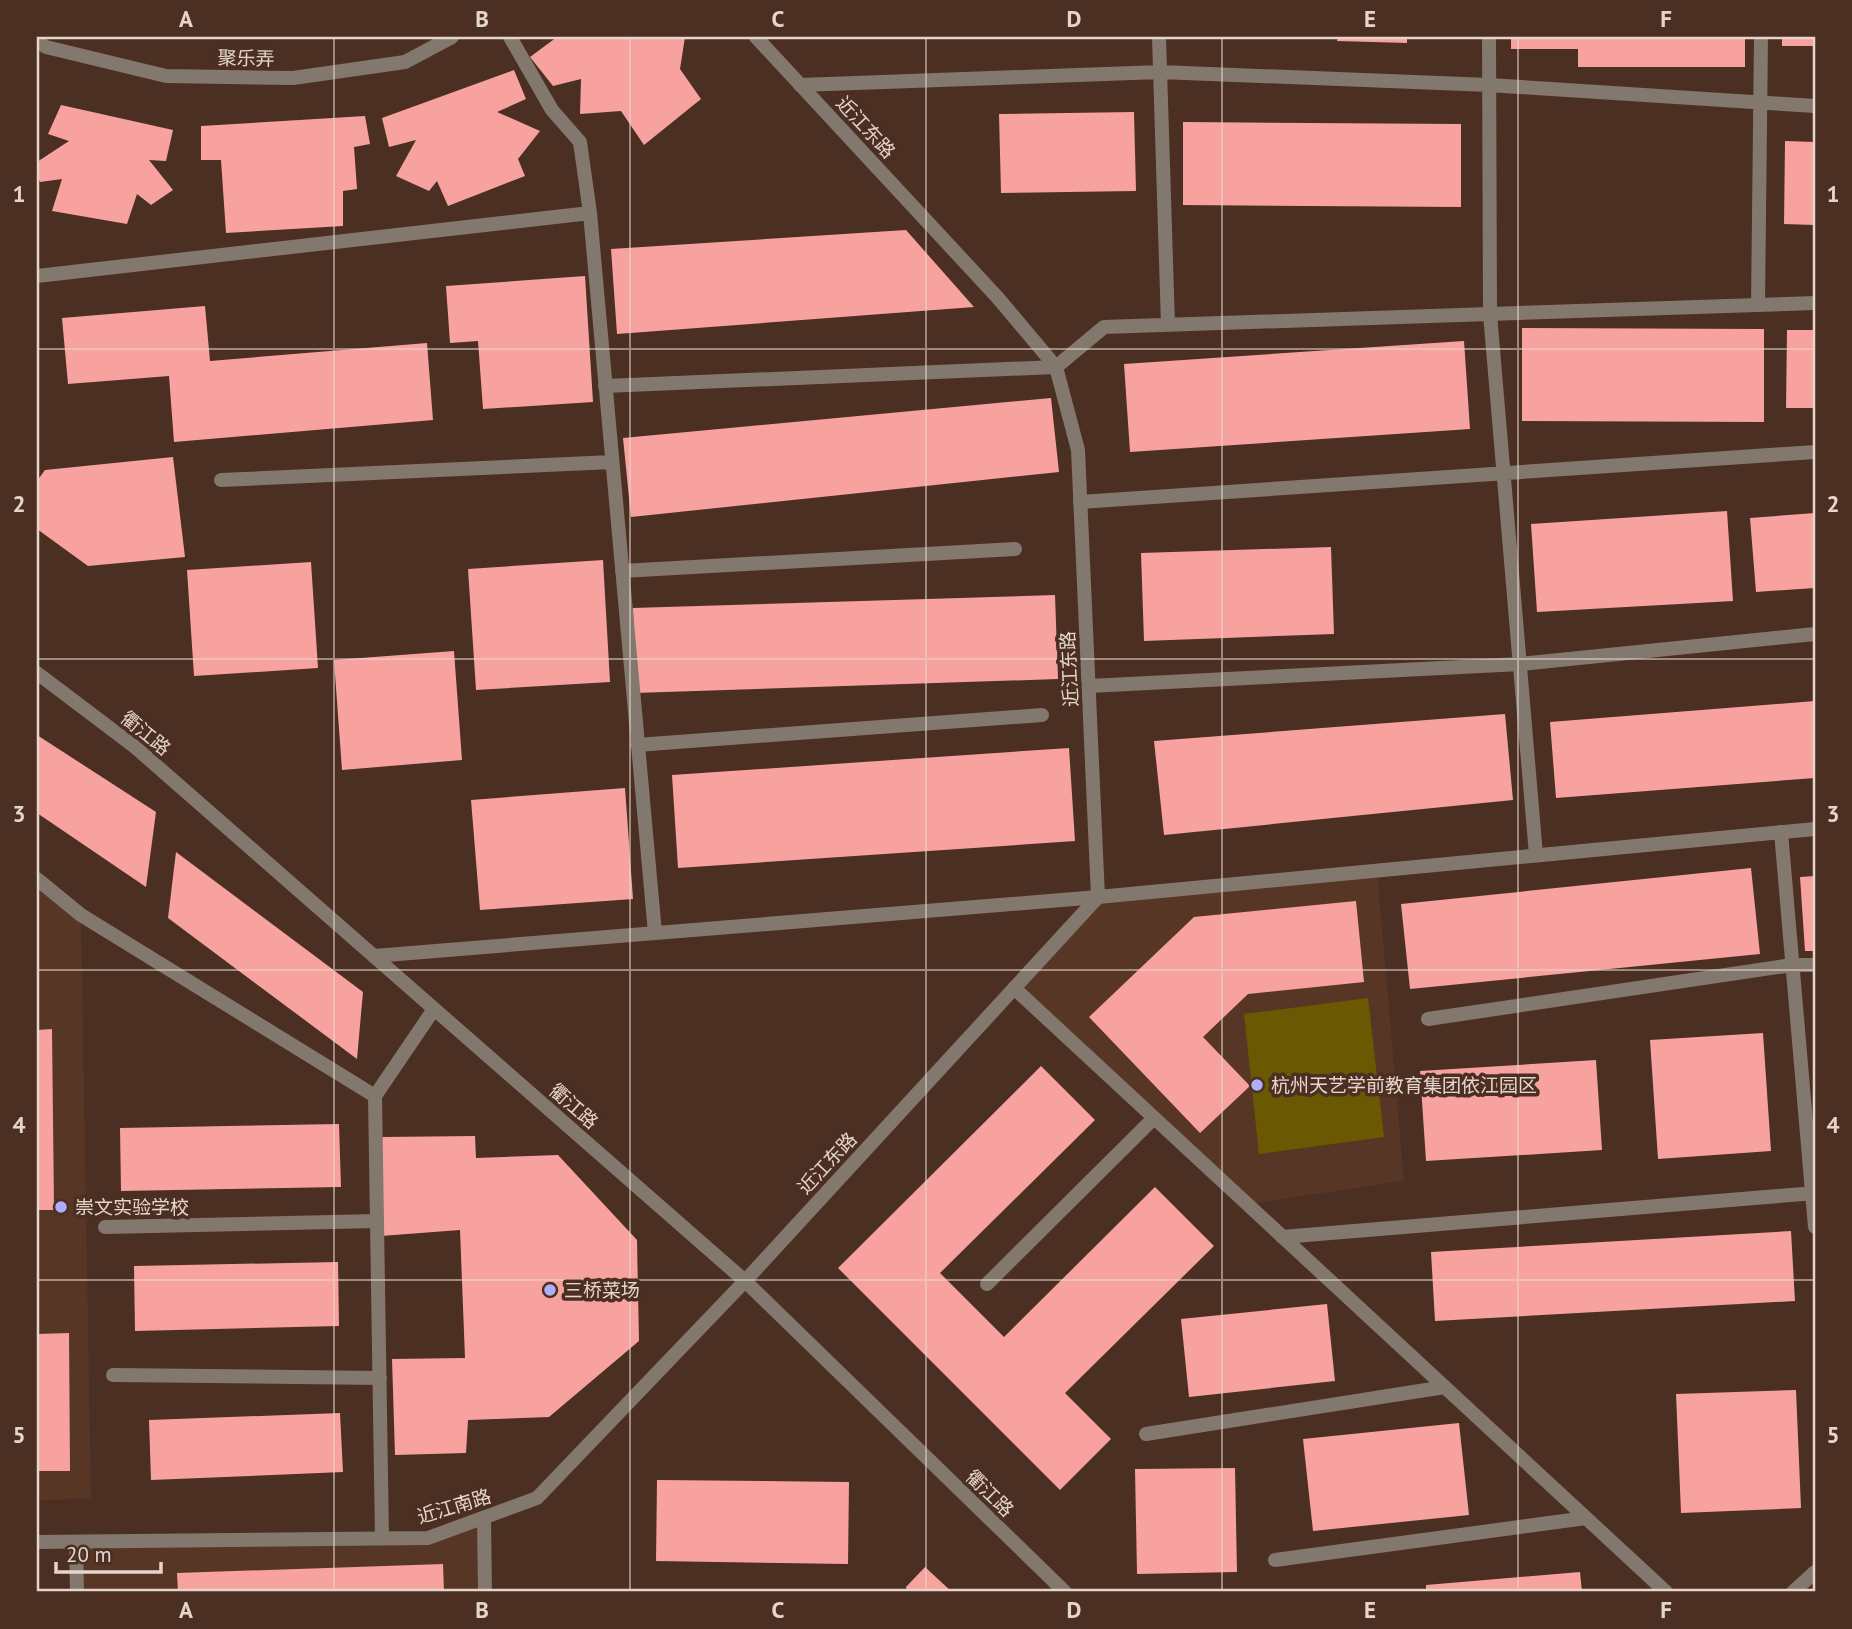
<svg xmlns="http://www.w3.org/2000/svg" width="1852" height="1629" font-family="'PT Sans','Noto Sans SC',sans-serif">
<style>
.built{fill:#583626}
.green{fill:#6a5902}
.building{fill:#f8a29f}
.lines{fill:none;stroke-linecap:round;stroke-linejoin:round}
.service{stroke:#82786d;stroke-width:14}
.minor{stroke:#82786d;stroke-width:14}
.tertiary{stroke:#82786d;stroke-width:14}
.grid{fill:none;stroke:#e6d5cc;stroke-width:2;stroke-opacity:0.55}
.poi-dot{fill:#afaefa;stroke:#4b2f22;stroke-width:2.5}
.labels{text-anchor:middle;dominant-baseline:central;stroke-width:7;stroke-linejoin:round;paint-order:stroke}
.street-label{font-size:19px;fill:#e6d5cc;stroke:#4b2f22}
.poi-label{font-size:19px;fill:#e6d5cc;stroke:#4b2f22;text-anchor:start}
.neatline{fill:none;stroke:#e6d5cc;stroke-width:2.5}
.grid-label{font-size:23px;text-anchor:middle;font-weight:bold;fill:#e6d5cc}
</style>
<rect width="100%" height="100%" fill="#4b2f22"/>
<path class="built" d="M1377 870 1404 1181 1247 1204 1014 988 1098 897Z
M37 879 81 915 91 1499 37 1500Z
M484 1518 485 1592H77L76 1542 428 1538Z"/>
<path class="green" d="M1368 998 1384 1137 1259 1154 1244 1014Z"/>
<path class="building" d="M557 37H685L680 69 701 99 644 145 621 111 580 114 581 79 553 86 530 57Z
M1338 37H1407V43L1337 41Z
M1511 37H1745V67H1578V49H1511Z
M1782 37H1815V46H1782Z
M514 70 526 99 497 112 540 131 518 159 525 176 448 206 437 181 429 191 396 176 416 140 389 147 382 118Z
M61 105 173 130 166 161 149 160 173 190 151 205 137 194 127 224 52 211 62 179 40 182 37 175V162L69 141 48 134Z
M1134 112 1136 191 1001 193 999 114Z
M365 116 370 144 354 147 357 189 343 191V226L226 233 221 160H201V126Z
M1183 122 1461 124V207L1183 205Z
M1785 141 1815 142V225L1784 224Z
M906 230 974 307 617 334 611 249Z
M585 276 593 402 483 409 478 341 450 343 446 286Z
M205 306 210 361 427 343 433 420 174 442 169 376 68 384 62 318Z
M1522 328 1764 329V422L1522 421Z
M1787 330H1815V408H1786Z
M1464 341 1470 429 1130 452 1124 364Z
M1051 398 1059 472 631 517 623 438Z
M173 457 185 557 88 566 37 529V481L45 470Z
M1727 511 1733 601 1537 612 1531 524Z
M1815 513V588L1756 592 1750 518Z
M1331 547 1334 634 1144 641 1141 553Z
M603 560 610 682 476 690 468 569Z
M311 562 318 668 194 676 187 570Z
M1055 595 1058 679 635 693 633 608Z
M454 651 462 760 342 770 334 660Z
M1815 701V778L1556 798 1550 722Z
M1505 714 1513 800 1164 835 1154 741Z
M37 735 156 812 146 887 37 813Z
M1069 748 1075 841 678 868 672 775Z
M625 788 633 899 480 910 471 800Z
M176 852 363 992 357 1059 168 918Z
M1751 868 1760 954 1410 989 1401 904Z
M1815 876V951H1805L1800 877Z
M1356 901 1364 982 1248 994 1203 1037 1250 1086 1200 1133 1089 1017 1194 917Z
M52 1029 54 1210H37V1030Z
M1763 1033 1771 1151 1658 1159 1650 1040Z
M1596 1060 1602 1150 1426 1161 1420 1071Z
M1041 1066 1095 1120 940 1273 1004 1337 1155 1187 1214 1246 1065 1393 1111 1439 1060 1490 838 1268Z
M339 1124 341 1187 121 1191 120 1128Z
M475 1136 476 1158 558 1155 637 1240 639 1341 549 1417 468 1420 466 1453 395 1455 392 1359 465 1358 460 1230 381 1236 382 1137Z
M1791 1231 1795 1301 1435 1321 1431 1252Z
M338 1262 339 1326 135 1331 134 1266Z
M1327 1304 1335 1381 1189 1397 1181 1319Z
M69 1333 70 1471H37V1334Z
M1796 1390 1801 1508 1681 1513 1676 1394Z
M340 1413 343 1472 151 1480 149 1420Z
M1459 1423 1469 1515 1313 1531 1303 1439Z
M1235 1468 1237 1572 1137 1574 1135 1469Z
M657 1480 849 1482 848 1564 656 1561Z
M443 1564 444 1592H178L177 1573Z
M925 1567 952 1592H907L906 1587Z
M1580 1572 1582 1592H1426V1585Z"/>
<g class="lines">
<path class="service" d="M1159 37 1168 325
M1489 37 1490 314 1536 855
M37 41 46 47 166 76 293 78 405 62 452 37
M800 85 1160 72 1489 85 1815 106
M590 213 655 933
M37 276 590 213 580 142 552 110 510 37
M1758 305 1761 37
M605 386 1056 367 1104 327 1815 303
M221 480 612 462
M1080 502 1815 452
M622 571 1015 549
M1089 686 1520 664 1815 634
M637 745 1042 715
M1781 832 1815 1227
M37 879 81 915 375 1096
M374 956 1098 897
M1014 988 1666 1592
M1428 1019 1792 965H1815
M105 1227 377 1221
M1282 1237 1815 1193
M987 1284 1154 1118
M113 1375 380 1378
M1146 1434 1445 1387
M484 1518 485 1592
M382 1538 375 1096 434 1009
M1275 1560 1586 1518
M1793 1592 1815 1572"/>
<path class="minor" d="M1098 897 1815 829
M37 1542 428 1538 537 1498 745 1281 1098 897 1078 450 1056 367 998 298 756 37
M76 1542 77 1592"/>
<path class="tertiary" d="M37 673 135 747 745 1281 1065 1592"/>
</g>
<path class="grid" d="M334 37V1592M630 37V1592M926 37V1592M1222 37V1592M1518 37V1592M37 349H1815M37 659H1815M37 970H1815M37 1280H1815"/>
<g class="poi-dot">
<circle cx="1257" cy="1085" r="7"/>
<circle cx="61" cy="1207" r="7"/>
<circle cx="550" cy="1290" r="7"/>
</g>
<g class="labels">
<g class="street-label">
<text transform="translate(246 58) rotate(1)">聚乐弄</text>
<text transform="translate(866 127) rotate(47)">近江东路</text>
<text transform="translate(1069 669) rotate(-93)">近江东路</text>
<text transform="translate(146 733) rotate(39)">衢江路</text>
<text transform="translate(574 1106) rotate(41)">衢江路</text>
<text transform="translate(827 1163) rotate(-47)">近江东路</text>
<text transform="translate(990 1493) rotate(44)">衢江路</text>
<text transform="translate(454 1506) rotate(-17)">近江南路</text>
</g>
<g class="poi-label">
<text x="1271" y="1085">杭州天艺学前教育集团依江园区</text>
<text x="75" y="1207">崇文实验学校</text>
<text x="564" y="1290">三桥菜场</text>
</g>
</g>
<rect width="1852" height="1629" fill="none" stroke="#4b2f22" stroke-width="77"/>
<path d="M56 1562v10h105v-10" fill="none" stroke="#e6d5cc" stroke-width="3.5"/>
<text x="66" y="1562" font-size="21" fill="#e6d5cc" stroke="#4b2f22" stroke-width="5" paint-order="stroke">20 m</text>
<rect x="38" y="38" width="1776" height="1552" class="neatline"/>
<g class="grid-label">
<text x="186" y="27">A</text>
<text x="482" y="27">B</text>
<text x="778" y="27">C</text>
<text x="1074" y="27">D</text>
<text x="1370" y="27">E</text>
<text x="1666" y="27">F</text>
<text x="19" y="202">1</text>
<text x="1833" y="202">1</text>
<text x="19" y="512">2</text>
<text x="1833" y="512">2</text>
<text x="19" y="822">3</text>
<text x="1833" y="822">3</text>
<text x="19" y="1133">4</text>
<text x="1833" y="1133">4</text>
<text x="19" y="1443">5</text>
<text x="1833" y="1443">5</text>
<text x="186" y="1618">A</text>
<text x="482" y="1618">B</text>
<text x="778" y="1618">C</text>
<text x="1074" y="1618">D</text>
<text x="1370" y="1618">E</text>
<text x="1666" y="1618">F</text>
</g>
</svg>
